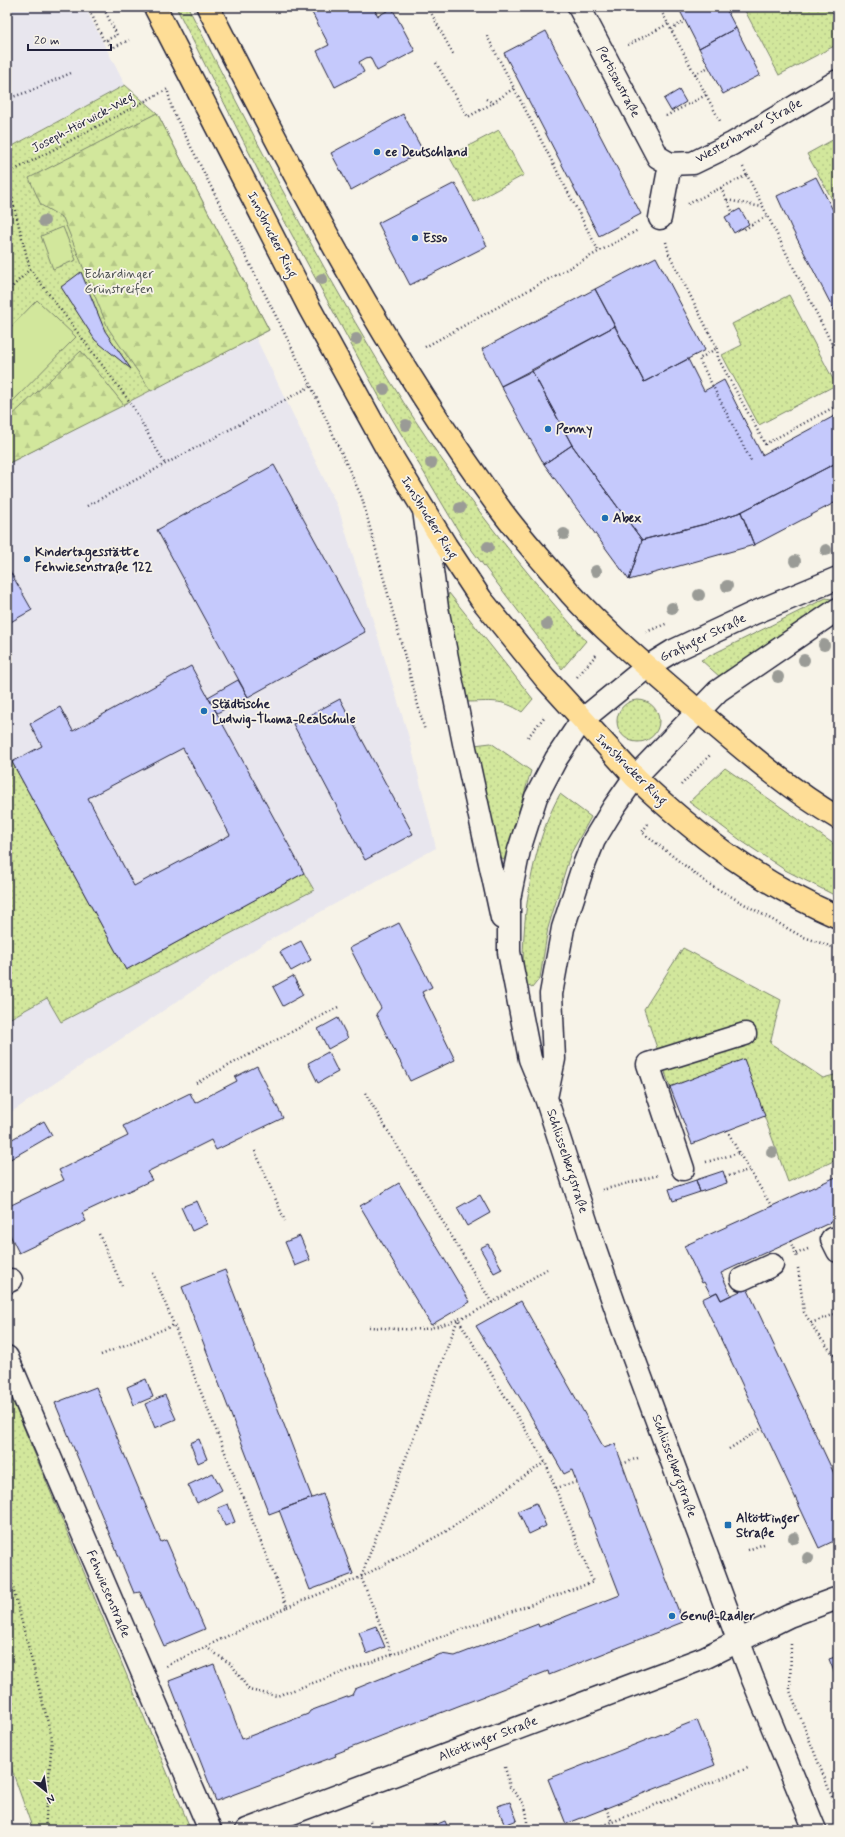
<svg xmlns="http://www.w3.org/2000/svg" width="845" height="1837" font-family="Mynerve,sans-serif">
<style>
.built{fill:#e8e6ee}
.grass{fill:url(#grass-dots);stroke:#7a846c}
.forest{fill:url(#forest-firs);stroke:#7a846c}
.pitch{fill:#d2e79c;stroke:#7a846c}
.building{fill:#c5c9fc;stroke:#22223b;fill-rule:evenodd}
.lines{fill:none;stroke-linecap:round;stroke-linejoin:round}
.minor-casing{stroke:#22223b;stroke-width:25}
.major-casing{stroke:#22223b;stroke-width:25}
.highway-casing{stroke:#22223b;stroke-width:25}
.path{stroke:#22223b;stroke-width:2.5;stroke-dasharray:1 3;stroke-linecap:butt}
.minor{stroke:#f7f3e8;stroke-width:22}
.major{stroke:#fedd96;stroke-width:22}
.highway{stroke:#fedd96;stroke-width:22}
.tree{fill:#9a9b96}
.poi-dot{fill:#1f6fb2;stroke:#f7f3e8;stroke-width:1.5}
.labels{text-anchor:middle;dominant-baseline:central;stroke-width:3.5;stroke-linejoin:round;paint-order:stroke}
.street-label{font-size:13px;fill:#22223b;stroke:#f7f3e8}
.poi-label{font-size:13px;font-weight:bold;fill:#22223b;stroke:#f7f3e8;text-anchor:start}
.park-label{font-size:13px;fill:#4e5353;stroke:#f7f3e8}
</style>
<defs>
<pattern id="grass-dots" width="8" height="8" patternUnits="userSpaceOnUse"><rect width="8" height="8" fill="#d2e79c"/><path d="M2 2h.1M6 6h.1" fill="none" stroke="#b4c687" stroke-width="1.8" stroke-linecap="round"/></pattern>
<pattern id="forest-firs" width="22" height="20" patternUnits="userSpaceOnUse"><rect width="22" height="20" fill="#d2e79c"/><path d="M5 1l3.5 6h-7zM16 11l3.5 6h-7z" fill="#b4c687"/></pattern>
</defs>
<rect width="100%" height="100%" fill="#f7f3e8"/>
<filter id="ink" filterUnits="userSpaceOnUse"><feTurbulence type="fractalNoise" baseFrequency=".025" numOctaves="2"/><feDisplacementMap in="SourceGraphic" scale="8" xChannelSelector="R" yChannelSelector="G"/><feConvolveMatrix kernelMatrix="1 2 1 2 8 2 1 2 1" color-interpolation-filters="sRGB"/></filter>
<g filter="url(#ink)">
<path class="built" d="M7 7H85L125 85 7 148Z
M256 338 339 510 410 741 436 848 266 942 7 1115V464Z"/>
<path class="grass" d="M176 7H188C250 128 311 250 381 366 440 464 510 556 586 641L562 669 462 537 381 400 271 196Z
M743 7H838V44L779 75Z
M125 85 157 113 269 330 7 464V149Z
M499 130 524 175 474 202 449 156Z
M838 137V210L807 154Z
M789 295 836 385 759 425 722 355 742 345 732 324Z
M449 593 533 699 522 712C501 698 490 702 466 702L445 606Z
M826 598 831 599 832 603 720 677 701 660Z
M617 721a21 21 0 1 1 42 0a21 21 0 1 1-42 0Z
M491 743 531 771 504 860 496 856 474 745Z
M12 762 126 970 304 873 314 890 61 1022 47 998 7 1020V764Z
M725 768 838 847V897L785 870 743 842 689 802Z
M560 794 591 817 570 855 548 928 540 978 532 988 524 983C520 925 531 845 560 794Z
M683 948 781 1000 770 1043 823 1078 838 1074V1159L788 1182 744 1060 670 1087 644 1009Z
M7 1387 191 1830H33L7 1756Z"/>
<path class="forest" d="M157 113 269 330 151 391 108 328 63 218 41 205 29 178Z
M81 351 124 405 7 464V420Z"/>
<path class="pitch" d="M63 227 76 260 53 269 41 236Z
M37 300 76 337 7 407V331Z"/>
<path class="building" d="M309 7H373L378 16 392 8 415 51 377 71 370 57 366 58 359 62 364 72 335 87 317 51 329 45Z
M678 7H725L736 28 699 48Z
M736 28 760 75 723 94 699 48Z
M546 31 641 214 599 236 504 53Z
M679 90 686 102 671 111 664 99Z
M403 114 423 151 351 190 331 153Z
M816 177 838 220V318L791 227 777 196Z
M455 183 487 246 410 285 378 223Z
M740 209 749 224 734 233 725 217Z
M656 257 705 350 644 382 595 289Z
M81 272 105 331 131 369 95 340 61 287Z
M595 289 615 326 501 386 482 349Z
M615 326 644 382 688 359 704 391 724 380 762 455 838 414V462L741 512 705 524 642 540 572 445 532 371Z
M532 371 572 445 544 464 501 386Z
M572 445 642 540 629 580 544 464Z
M838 462V501L754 545 741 512Z
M274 465 365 632 248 697 157 530Z
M741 512 754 545 629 580 642 540 705 524Z
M7 566 32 610 7 624Z
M191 666 304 873 126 970 12 762 42 746 30 724 60 707 73 731ZM183 748 230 835 134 886 88 798Z
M238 680 248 697 217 713 208 697Z
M340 699 413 834 365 860 293 724Z
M399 923 432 987 422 992 455 1060 410 1081 376 1014 381 1008 350 948Z
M301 941 311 960 291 971 280 952Z
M293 976 303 995 283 1006 273 987Z
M338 1018 348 1038 328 1049 318 1029Z
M328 1052 338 1072 318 1083 308 1063Z
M744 1059 765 1116 692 1144 670 1087Z
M257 1066 283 1118 216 1150 211 1140 147 1172 152 1180 82 1213 86 1221 19 1253 7 1229V1207L64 1180 59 1170 128 1136 123 1126 190 1093 195 1103 237 1081 235 1077Z
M44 1121 52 1135 7 1161V1142Z
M723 1171 727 1183 700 1192 696 1180Z
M838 1176V1219L721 1273 731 1295 721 1300 717 1292 711 1295 704 1282 702 1283 684 1246Z
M696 1180 700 1192 673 1201 669 1189Z
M399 1183 470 1302 431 1325 360 1206Z
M480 1195 490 1213 467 1226 457 1208Z
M197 1201 207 1224 192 1231 181 1207Z
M300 1236 310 1260 295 1266 285 1242Z
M488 1244 502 1269 494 1273 480 1248Z
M225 1270 312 1498 269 1514 182 1287Z
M747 1288 838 1482V1539L819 1548 702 1299 717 1292 721 1300Z
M521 1301 604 1448 615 1444 635 1499 683 1622 549 1675 548 1671 335 1754 336 1756 216 1801 169 1681 214 1664 242 1739 308 1714 310 1711 352 1695 355 1689 441 1654 455 1656 538 1624 539 1627 620 1595 572 1470 564 1474 525 1406 476 1326Z
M146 1379 153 1397 134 1405 127 1387Z
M96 1387 161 1542 166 1540 205 1629 164 1646 140 1592 134 1593 55 1403Z
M165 1395 176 1419 155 1428 145 1404Z
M199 1439 207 1459 198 1463 190 1443Z
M213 1473 222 1490 197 1503 188 1485Z
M323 1494 353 1574 310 1590 279 1510Z
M536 1503 546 1526 529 1534 518 1511Z
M228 1504 235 1522 225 1526 218 1508Z
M376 1626 385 1647 367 1654 359 1632Z
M838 1656V1682L829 1659Z
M697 1720 715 1765 566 1824 548 1779Z
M510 1802 517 1820 505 1825 497 1806Z
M445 1821 449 1830H423Z"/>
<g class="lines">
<defs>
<path id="minor" d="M579 7 658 157 670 164 693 163 732 144 838 81
M660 218 670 164
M424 510 437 608 465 748 502 918
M546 1098 554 1059 551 994 563 928 582 870 594 840 614 807 635 777 718 691 838 609
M683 1169 648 1064 745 1034
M832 1239 838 1251
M742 1279 772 1265
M7 1282 11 1280
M7 1357 210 1830
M247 1830 704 1658 789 1616 838 1598
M815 1830 752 1677 727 1610 623 1329 595 1249 546 1098 530 1059 509 952V899L519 850 536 797 556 759 582 720 647 667 673 651 754 613 838 578"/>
<path id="major" d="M155 7 310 309 387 449 446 546 481 599 545 678 635 777
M208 7C296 181 387 356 503 513 524 541 548 567 570 593 609 636 655 673 698 711"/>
<path id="highway" d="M698 711C743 749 787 788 838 818
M635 777C698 837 758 882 838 917"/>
</defs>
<use href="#minor" class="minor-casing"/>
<use href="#major" class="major-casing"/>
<use href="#highway" class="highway-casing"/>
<path class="path" d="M88 7 104 41 117 35 103 7
M428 7 453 54
M659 7 720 121
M671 29 685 21
M487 36 598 250
M107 40 112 48 129 40
M628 45 668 24
M436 63 468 117 493 103
M695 74 709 67
M168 92 172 109 311 386 362 498 425 731
M7 99 30 91 71 73
M486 99 493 103 514 88
M666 116 706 95
M743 167 838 356
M7 174 168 89
M7 179 30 269 130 402 165 464
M721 188 733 213
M727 200 762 207
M688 204 747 175
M742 228 743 230 767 216
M666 242 669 254 717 348 699 359 751 461
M7 292 30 269
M425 347 638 230
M717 348 718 358 765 444 838 405
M87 506 311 386
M646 632 668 623
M577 677 596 655
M528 737 545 716
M681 785 711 754
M648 824 642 832 707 883 801 936 838 949
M196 1083 340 1006
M365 1093 492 1303
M727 1130 739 1153
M255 1151 285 1221
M706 1162 739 1153 772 1207
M725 1177 749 1170
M602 1190 659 1175
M99 1234 122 1286
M790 1241 797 1257
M796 1254 808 1249
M798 1268 804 1312 818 1335 838 1360
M153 1273 174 1325
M811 1323 838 1313
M369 1327C384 1328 417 1331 430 1328 473 1318 510 1292 547 1269
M101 1355 174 1325 287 1607 166 1666
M729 1449 762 1428
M622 1464 638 1458
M556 1488 577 1482
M748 1550 764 1544
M7 1565 52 1738 45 1830
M287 1607 361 1577 445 1532 545 1462
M791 1644 790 1691 838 1812
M206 1647 232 1665 249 1690 277 1696 593 1582 545 1462 458 1319
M392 1654 361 1577 458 1319
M505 1767 510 1787 524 1804 527 1815V1830
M606 1808 612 1822 748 1768
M370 1821 374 1830
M591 1830 611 1822"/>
<use href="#minor" class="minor"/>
<use href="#major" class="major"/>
<use href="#highway" class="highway"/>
</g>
<g class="tree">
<circle cx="44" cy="221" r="6"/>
<circle cx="322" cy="279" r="6"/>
<circle cx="356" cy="339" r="6"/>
<circle cx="384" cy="389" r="6"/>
<circle cx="406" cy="425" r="6"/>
<circle cx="431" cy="463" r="6"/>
<circle cx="460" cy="508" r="6"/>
<circle cx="564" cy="534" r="6"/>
<circle cx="488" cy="547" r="6"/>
<circle cx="826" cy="550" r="6"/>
<circle cx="795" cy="561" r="6"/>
<circle cx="596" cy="571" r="6"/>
<circle cx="727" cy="586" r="6"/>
<circle cx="699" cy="595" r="6"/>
<circle cx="672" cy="608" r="6"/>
<circle cx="547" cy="624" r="6"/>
<circle cx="824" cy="645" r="6"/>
<circle cx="804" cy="660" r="6"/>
<circle cx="778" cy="677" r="6"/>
<circle cx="772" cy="1152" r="6"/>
<circle cx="794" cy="1538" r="6"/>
<circle cx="808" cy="1558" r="6"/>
</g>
</g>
<g class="poi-dot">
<circle cx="377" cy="152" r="4"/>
<circle cx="415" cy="238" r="4"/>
<circle cx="548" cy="429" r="4"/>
<circle cx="605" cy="518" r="4"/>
<circle cx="27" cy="559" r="4"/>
<circle cx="204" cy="711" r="4"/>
<rect x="724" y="1521" width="8" height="8" rx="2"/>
<circle cx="672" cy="1616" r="4"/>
</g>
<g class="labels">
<g class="street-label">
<text transform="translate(618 82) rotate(62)">Pertisaustraße</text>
<text transform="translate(83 123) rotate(-28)">Joseph-Hörwick-Weg</text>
<text transform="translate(749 131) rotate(-29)">Westerhamer Straße</text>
<text transform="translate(272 235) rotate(63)">Innsbrucker Ring</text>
<text transform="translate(429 518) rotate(58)">Innsbrucker Ring</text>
<text transform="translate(703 638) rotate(-26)">Grafinger Straße</text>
<text transform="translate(631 770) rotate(45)">Innsbrucker Ring</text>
<text transform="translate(567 1161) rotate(72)">Schlüsselbergstraße</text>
<text transform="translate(674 1466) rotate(70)">Schlüsselbergstraße</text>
<text transform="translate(108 1594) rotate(67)">Fehwiesenstraße</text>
<text transform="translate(488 1739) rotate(-21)">Altöttinger Straße</text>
</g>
<g class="poi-label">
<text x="385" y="152">ee Deutschland</text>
<text x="423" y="238">Esso</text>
<text x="556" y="429">Penny</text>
<text x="613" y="518">Abex</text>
<text x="35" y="552">Kindertagesstätte<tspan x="35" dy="15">Fehwiesenstraße 122</tspan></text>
<text x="212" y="704">Städtische<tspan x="212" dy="15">Ludwig-Thoma-Realschule</tspan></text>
<text x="736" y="1518">Altöttinger<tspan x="736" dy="15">Straße</tspan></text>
<text x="680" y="1616">Genuß-Radler</text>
</g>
<g class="park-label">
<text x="119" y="274">Echardinger<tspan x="119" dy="15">Grünstreifen</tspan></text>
</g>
</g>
<rect width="845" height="1837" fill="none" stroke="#f7f3e8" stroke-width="24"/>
<rect x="12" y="12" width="821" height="1813" fill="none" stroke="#22223b" stroke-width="1.5" filter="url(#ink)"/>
<g transform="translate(46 1791) rotate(150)" stroke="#f7f3e8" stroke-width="3" paint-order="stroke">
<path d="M0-3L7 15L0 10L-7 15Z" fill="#22223b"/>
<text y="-6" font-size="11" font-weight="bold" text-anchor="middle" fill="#22223b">N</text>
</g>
<path d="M28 44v6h83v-6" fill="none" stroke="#22223b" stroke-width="2"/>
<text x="34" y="44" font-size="12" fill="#22223b" stroke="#f7f3e8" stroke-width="3" paint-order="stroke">20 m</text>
</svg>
